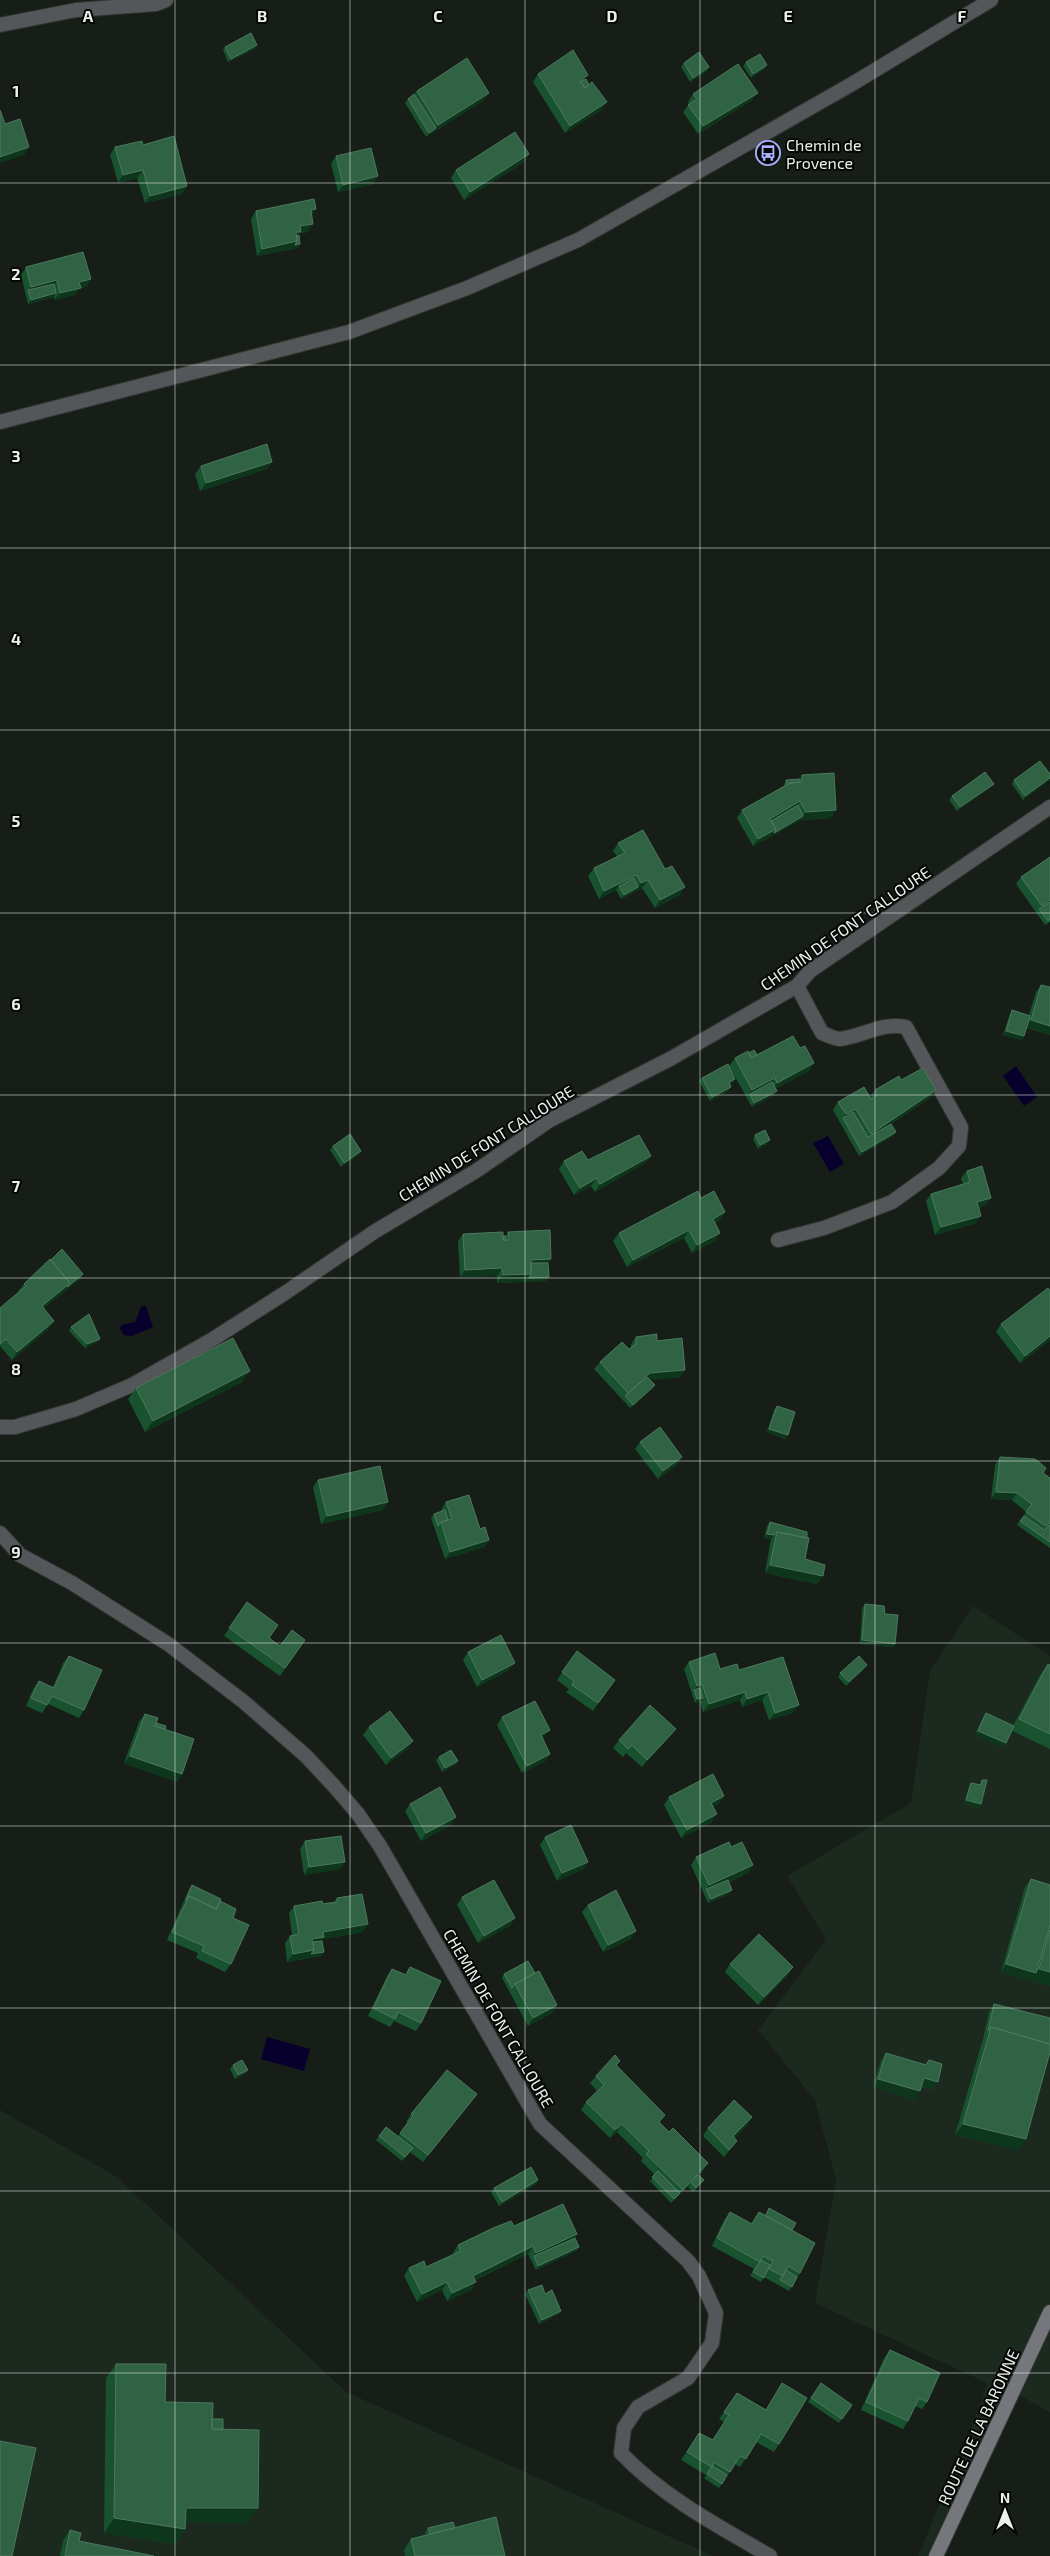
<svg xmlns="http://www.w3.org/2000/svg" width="1050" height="2556" font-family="'Exo 2',sans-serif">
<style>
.built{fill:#1c291f}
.water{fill:#07002d}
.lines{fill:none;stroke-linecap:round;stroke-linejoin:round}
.minor-casing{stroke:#313732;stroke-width:16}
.secondary-casing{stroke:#313732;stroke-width:16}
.minor{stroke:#55565a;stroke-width:14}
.secondary{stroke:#76777d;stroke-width:14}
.wall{fill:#18522e}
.shaded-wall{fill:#0e361d}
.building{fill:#2f6343;stroke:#4c795e}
.grid{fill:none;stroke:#ecf1ed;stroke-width:1;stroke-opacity:0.55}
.labels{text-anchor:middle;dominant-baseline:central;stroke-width:4;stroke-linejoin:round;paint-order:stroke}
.poi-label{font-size:16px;fill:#ecf1ed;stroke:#050705;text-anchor:start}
.street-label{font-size:16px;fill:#ecf1ed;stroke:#050705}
.grid-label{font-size:16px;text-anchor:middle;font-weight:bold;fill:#ecf1ed;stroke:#050705;stroke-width:4;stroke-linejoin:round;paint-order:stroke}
</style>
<rect width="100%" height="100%" fill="#171e18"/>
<path class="built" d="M973 1606 1050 1656V2412L1006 2388 937 2556H918L979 2409 987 2383 815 2303 836 2180 815 2100 758 2030 826 1939 787 1876 911 1803 930 1671Z
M0 2110 117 2177 346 2392 713 2556H0Z"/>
<path class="water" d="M1016 1066 1037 1097 1024 1106 1003 1076Z
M828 1136 844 1164 830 1172 813 1143Z
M146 1306 153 1327 132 1336 124 1335 120 1329 121 1325 135 1322 141 1307Z
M267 2037 310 2049 304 2071 261 2059Z"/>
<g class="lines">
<defs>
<path id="minor" d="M0 25 76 10 156 4 166 0
M0 422 349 332 467 288 578 240 852 84 991 0
M778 1240 824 1228 892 1202 939 1168 959 1146 961 1127 906 1027C882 1022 864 1036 840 1039 835 1039 827 1035 822 1033L797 986
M0 1427H15L76 1409 132 1385 213 1339 285 1293 374 1232 476 1171 550 1120 670 1059 797 986 810 971 1050 807
M0 1533 20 1555 72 1583 168 1644 244 1702 306 1756 334 1786 358 1814 380 1846 540 2124 688 2261 699 2276 716 2313 712 2343 688 2378 638 2407 624 2428 621 2453C663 2497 718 2526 770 2556"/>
<path id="secondary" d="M936 2556 1050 2312"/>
</defs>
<use href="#minor" class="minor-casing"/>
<use href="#secondary" class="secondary-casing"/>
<use href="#minor" class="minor"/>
<use href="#secondary" class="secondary"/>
</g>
<path class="wall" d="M225 47 255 49 228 62 223 50Z
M746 62 767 65 764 69 751 78 743 66Z
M684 63 707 71 690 82 681 67Z
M538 74 586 79 601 110 565 133 533 82Z
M417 91 484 100 426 137 405 103 408 99 414 94Z
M693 94 752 100 698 134 683 112 689 104 688 102Z
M143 145 187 186 182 194 145 203 137 178 118 183 110 155 115 147Z
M529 154 524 162 464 200 451 178 456 170Z
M336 156 373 184 338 192 331 164Z
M256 211 312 215 308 232 300 233 299 235 298 248 257 256 251 219Z
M26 267 91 279 86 287 80 288 75 295 54 300V297L28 304 21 275Z
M272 462 267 469 200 491 195 474 201 466Z
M802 775 831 818 801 820 753 846 737 818 742 810 784 786V784L786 780 800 779Z
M1014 780H1049L1023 800 1012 784Z
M994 784 991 787 957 811 949 800 952 796Z
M618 843 680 895 655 908 642 888 621 899 616 890 599 899 588 876 594 868 617 856 613 851Z
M1050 857V922L1045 925 1016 884 1021 877Z
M1041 985 1050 1035 1027 1028 1022 1040 1003 1035 1010 1014 1012 1010 1029 1015 1036 992Z
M749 1053 757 1055 809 1071 776 1088 774 1095 752 1107 729 1066 735 1058Z
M702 1078 735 1079 733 1082 730 1084 728 1091 710 1101 699 1081Z
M901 1080 931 1097 891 1124 896 1132 893 1136 859 1156 833 1110 838 1102 870 1097 875 1090Z
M755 1135 767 1144 758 1149 753 1139Z
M333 1146 361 1151 358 1155 341 1167 330 1150Z
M651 1156 645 1163 595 1192 591 1186 574 1195 559 1169 564 1161Z
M967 1171 986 1205 979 1208 976 1223 935 1235 926 1201 931 1194 963 1184 961 1178Z
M701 1198 725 1212 720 1220 714 1223 720 1233 715 1241 692 1253 684 1238 627 1267 613 1241 619 1233Z
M508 1232 551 1259 548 1263 549 1277 546 1281 497 1283V1276L460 1277 458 1241 463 1234 503 1236H506Z
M83 1274 81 1278 44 1308 48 1329 12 1360 0 1346V1308L19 1292 18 1291 24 1284Z
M1050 1291V1340L1020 1363 996 1332 1001 1324Z
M71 1327 100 1339 97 1342 85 1348 69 1331Z
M636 1337 657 1341 680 1377 650 1380 652 1389 630 1408 594 1369 600 1362 631 1348V1344Z
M242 1382 145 1432 128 1399 136 1388Z
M777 1406 785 1439 767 1432 774 1410Z
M640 1442 677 1465 658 1479 635 1449Z
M1000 1457 1043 1473 1050 1478V1548L1017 1525 1026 1512 1012 1500 991 1499 995 1465Z
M318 1480 383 1510 321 1524 313 1487Z
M446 1502 480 1529 489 1540 484 1547 445 1559 431 1518 434 1514 442 1512 441 1510Z
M770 1522 805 1559 823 1576 817 1584 765 1573 771 1539 764 1538 767 1526Z
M247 1602 269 1638 280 1646 305 1640 280 1676 224 1636Z
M865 1604 885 1614 895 1644 893 1647 860 1644 862 1608Z
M577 1651 615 1680 593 1711 566 1692 569 1689 557 1680Z
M468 1652 509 1670 477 1687 463 1660Z
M69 1656 84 1710 79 1718 48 1704 42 1713 26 1706 33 1689 39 1681 53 1687 63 1663Z
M689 1662 720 1669 739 1670 793 1713 769 1720 762 1700 742 1707 740 1700 703 1712 700 1702 695 1703 684 1669Z
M1048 1664 1050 1665V1749L1012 1731 1003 1747 975 1735 983 1717 986 1713 1013 1726 1040 1675Z
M864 1669 846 1686 838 1677 840 1673Z
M145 1714 165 1729 182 1774 177 1782 124 1763 139 1722Z
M502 1717 544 1737 543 1738 550 1754 545 1761 522 1773 497 1725Z
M369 1727 413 1741 407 1749 386 1765 363 1735Z
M676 1729 670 1736 642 1767 626 1753 623 1757 613 1748 619 1740Z
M439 1757 458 1761 455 1765 442 1772 436 1760Z
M982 1780 979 1808 964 1804 969 1787 971 1783 979 1785Z
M669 1797 719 1804 713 1807 712 1822 681 1838 664 1805Z
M410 1804 451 1825 421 1841 405 1811Z
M545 1837 588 1862 583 1869 557 1881 540 1845Z
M305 1841 340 1869 304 1875 300 1849Z
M731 1847 753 1865 748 1873 729 1882 732 1890 729 1894 708 1903 691 1865 696 1857Z
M1031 1879 1050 1885V1986L1001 1972 1025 1887Z
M192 1885 218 1905 220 1901 233 1918 231 1964 225 1972 196 1958 198 1953 167 1940 189 1889Z
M462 1897 510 1926 478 1943 457 1905Z
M337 1898 363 1932 323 1939 322 1941 324 1952 321 1956 287 1962 285 1943 290 1936 292 1935 289 1913 294 1906 334 1902Z
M588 1905 631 1939 603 1952 582 1912Z
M730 1964 793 1967 788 1975 758 2005 725 1972Z
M410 1967 421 2023 416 2031 394 2021 390 2027 368 2016 387 1976 392 1969 405 1975Z
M535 1973 557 2005 552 2013 528 2026 502 1978 504 1974Z
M994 2004 1019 2150 955 2135 983 2039 989 2012Z
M886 2053 925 2065 929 2060 938 2082 933 2089 921 2087 914 2099 873 2087 881 2061Z
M233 2065 248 2070 245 2074 235 2079 230 2069Z
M617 2065 660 2123 703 2171 699 2175 704 2180 701 2184 693 2192 688 2187 689 2185 671 2203 650 2181 655 2175 641 2161 643 2158 617 2132 610 2138 581 2110 586 2102 597 2091 590 2083 596 2076Z
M472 2101 423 2162 410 2152 402 2161 376 2140 386 2127 398 2136 408 2123 406 2122 411 2114Z
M752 2117 747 2125 734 2138 737 2141 724 2157 703 2136 708 2128Z
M538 2180 536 2184 499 2206 491 2192 494 2188Z
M769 2208 792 2230 800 2273 789 2291 764 2277 761 2282 750 2276 754 2269 712 2246 724 2220 730 2212 751 2224 759 2212 765 2215Z
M514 2226 577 2234 575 2238 579 2247 576 2251 536 2270 528 2254 475 2280 471 2290 447 2301 442 2290 417 2302 404 2276 409 2268 426 2267 454 2255 453 2253 458 2245Z
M528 2290 545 2294 561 2311 558 2314 539 2324 525 2294Z
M890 2350 927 2402 922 2409 915 2406 908 2421 903 2429 861 2410 884 2358Z
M116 2364 165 2402 212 2419 223 2430 248 2523 185 2522V2529L175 2544 104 2533 106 2378Z
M782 2383 779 2444 774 2452 756 2442 740 2467 735 2464 719 2488 704 2478 707 2474 706 2475 681 2460 699 2433 712 2440 724 2422 719 2419 737 2393 766 2410Z
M821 2383 852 2405 839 2423 808 2402Z
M428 2528H455L505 2556H405L404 2550 411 2539 426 2535 425 2532Z
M70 2530 79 2541 154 2556H60L63 2541Z"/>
<path class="shaded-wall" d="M257 45 255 49 228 62 231 59Z
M767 65 764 69 751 78 753 74Z
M709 67 707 71 690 82 693 78Z
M489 93 484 100 426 137 429 133 436 128 438 125Z
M758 93 752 100 698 134 703 126Z
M607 102 601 110 565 133 570 126Z
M29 147 24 155 0 163V157Z
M529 154 524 162 464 200 470 192Z
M143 170 137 178 118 183 123 175Z
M378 176 373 184 338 192 343 185Z
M187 186 182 194 145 203 150 196Z
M316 209 311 217V210Z
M313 224 308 232 300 233 296 239 293 236 300 226Z
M297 241 300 244 298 248 257 256 262 249Z
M91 279 86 287 80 288 75 295 54 300 60 293 79 282Z
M57 280 52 288 28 290 25 294 31 287Z
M56 293 54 297 28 304 31 300Z
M272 462 267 469 200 491 206 483Z
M1050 778 1049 780 1023 800 1025 796Z
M994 784 991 787 957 811 960 807Z
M800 801 795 808 767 823 770 819Z
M836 810 831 818 801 820 753 846 758 839 803 816 806 812Z
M637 875 631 882 619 886 616 890 599 899 604 891Z
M648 880 642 888 621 899 624 895 638 887 641 883Z
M685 887 680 895 655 908 660 900Z
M1050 900V904L1039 909 1042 906Z
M1031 1020 1050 1026V1035L1026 1027Z
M1006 1031 1024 1036 1022 1040 1003 1035Z
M814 1063 809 1071 772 1091 777 1083Z
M775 1078 769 1086 750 1094 747 1098 752 1090Z
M735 1079 733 1082 726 1086 729 1082Z
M731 1087 728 1091 710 1101 712 1097Z
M936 1090 931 1097 865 1141 871 1134Z
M777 1091 774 1095 752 1107 754 1103Z
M856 1109 850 1116 843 1118 846 1114Z
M896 1132 893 1136 859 1156 862 1152Z
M770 1140 767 1144 758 1149 760 1145Z
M361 1151 358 1155 341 1167 344 1163Z
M651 1156 645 1163 595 1192 600 1184Z
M597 1178 591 1186 574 1195 580 1188Z
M991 1198 986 1205 972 1210 977 1202Z
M725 1212 720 1220 707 1227 713 1219Z
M981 1216 976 1223 935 1235 941 1227Z
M689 1230 684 1238 627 1267 633 1260Z
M720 1233 715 1241 692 1253 697 1245Z
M551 1259 545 1267 528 1263 531 1260Z
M502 1268 497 1276 460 1277 465 1270Z
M83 1274 81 1278 37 1314 42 1306 70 1283Z
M531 1274 526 1282 497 1283 503 1275Z
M549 1277 546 1281 526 1282 529 1278Z
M54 1321 48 1329 12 1360 17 1352Z
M1050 1336V1340L1020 1363 1025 1356Z
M100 1339 97 1342 85 1348 87 1344Z
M685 1370 680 1377 644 1381 625 1396 622 1400 628 1393 650 1373Z
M250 1371 242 1382 145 1432 153 1421Z
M655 1385 652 1389 630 1408 633 1405Z
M769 1429 788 1435 785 1439 767 1432Z
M682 1457 677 1465 658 1479 663 1471Z
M996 1492 1017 1493 1012 1500 991 1499Z
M388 1502 383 1510 321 1524 327 1516Z
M767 1534 774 1535 771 1539 764 1538Z
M489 1540 484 1547 445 1559 450 1552Z
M770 1565 823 1576 817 1584 765 1573Z
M862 1640 895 1644 893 1647 860 1644Z
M515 1663 509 1670 477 1687 482 1680Z
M867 1665 864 1669 846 1686 849 1682Z
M702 1684 697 1692 694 1690 697 1686Z
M745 1692 740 1700 703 1712 709 1704Z
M768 1692 762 1700 742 1707 747 1699Z
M703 1698 700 1702 695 1703 697 1699Z
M799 1705 793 1713 769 1720 775 1713Z
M676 1729 670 1736 642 1767 647 1760Z
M550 1730 544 1737 535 1742 541 1735Z
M978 1731 1006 1743 1003 1747 975 1735Z
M413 1741 407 1749 386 1765 391 1758Z
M550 1754 545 1761 522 1773 527 1766Z
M130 1756 182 1774 177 1782 124 1763Z
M458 1761 455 1765 442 1772 445 1768Z
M724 1796 719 1804 706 1811 711 1803Z
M966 1800 981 1804 979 1808 964 1804Z
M717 1814 712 1822 681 1838 687 1830Z
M456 1817 451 1825 421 1841 426 1833Z
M345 1862 340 1869 304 1875 309 1867Z
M588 1862 583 1869 557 1881 562 1873Z
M753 1865 748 1873 707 1891 706 1889 709 1885Z
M732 1890 729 1894 708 1903 711 1899Z
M515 1918 510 1926 478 1943 484 1936Z
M368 1924 363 1932 323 1939 319 1945 309 1943 312 1939 323 1932Z
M636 1931 631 1939 603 1952 608 1945Z
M314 1950 324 1952 321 1956 287 1962 293 1954Z
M1006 1964 1036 1973 1039 1969 1050 1972V1986L1001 1972Z
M793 1967 788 1975 758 2005 764 1997Z
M557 2005 552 2013 528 2026 533 2018Z
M248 2070 245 2074 235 2079 238 2075Z
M924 2078 938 2082 933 2089 918 2086Z
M878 2079 920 2091 914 2099 873 2087Z
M477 2094 472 2101 423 2162 428 2155Z
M752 2117 747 2125 728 2144 733 2136Z
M622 2124 617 2132 610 2138 615 2130Z
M963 2124 1026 2139 1019 2150 955 2135Z
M708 2163 703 2171 671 2203 683 2190Z
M538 2180 536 2184 499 2206 502 2202Z
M577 2234 572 2242 534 2256 536 2253Z
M533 2246 528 2254 467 2283 473 2276Z
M579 2247 576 2251 536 2270 538 2266Z
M447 2282 442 2290 417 2302 422 2294Z
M476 2282 471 2290 447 2301 452 2293Z
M561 2311 558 2314 539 2324 542 2320Z
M186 2508H258L248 2523 175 2522Z
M114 2518 185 2529 175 2544 104 2533Z"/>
<path class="building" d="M251 33 257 45 231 59 225 47Z
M573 50 588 75 580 81 585 88 592 82 607 102 570 126 538 74Z
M699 52 709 67 693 78 684 63Z
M760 54 767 65 753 74 746 62Z
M467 58 489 93 438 125 417 91Z
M738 64 758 93 703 126 688 105 697 99 693 94Z
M586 79 589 85 585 88 581 82Z
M414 94 436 128 429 133 408 99Z
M0 110 5 124 20 119 29 147 0 157Z
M515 132 529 154 470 192 456 170Z
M174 136 187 186 150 196 143 170 123 175 115 147 142 141 143 145Z
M371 148 378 176 343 185 336 156Z
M314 199 316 209 311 210 313 224 300 226 301 232H296L297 241 262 249 256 211Z
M299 235 300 244 295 245 297 241V236Z
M83 252 91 279 79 282 81 288 60 293 57 280 31 287 26 267Z
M54 284 56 293 31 300 28 290Z
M267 444 272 462 206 483 201 466Z
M1040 761 1050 774V778L1025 796 1014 780Z
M985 772 994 784 960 807 952 796Z
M834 773 836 810 806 812 800 801 770 819 776 829 758 839 742 810 790 783 802 782V775Z
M800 779V782L790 783 787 785 786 780Z
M798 805 803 816 774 833 776 829 771 821Z
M643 830 665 869 672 866 685 887 660 900 648 880 641 883 637 875 604 891 594 868 625 853 618 843Z
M1050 857V900L1042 906 1021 877Z
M634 878 638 887 624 895 619 886Z
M1050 902V919L1048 921 1039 909Z
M1041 985 1050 987V1026L1031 1020Z
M1012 1010 1030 1016 1024 1036 1006 1031Z
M793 1036 800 1048 805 1046 814 1063 777 1083 775 1078 752 1090 735 1058 748 1051 751 1058Z
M754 1050 757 1055 751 1058 749 1053Z
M728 1064 735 1079 729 1082 731 1087 712 1097 702 1078Z
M923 1068 936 1090 871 1134 856 1109 846 1114 838 1102 864 1087 871 1099 877 1095 875 1090 899 1076 901 1080Z
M772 1082 777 1091 754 1103 750 1094Z
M853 1112 868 1137 891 1124 896 1132 862 1152 843 1118Z
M765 1130 770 1140 760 1145 755 1135Z
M350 1134 361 1151 344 1163 333 1146Z
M639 1135 651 1156 600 1184 597 1178 580 1188 564 1161 582 1151 588 1160Z
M982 1166 991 1198 977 1202 981 1216 941 1227 931 1194 970 1182 967 1171Z
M698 1191 701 1198 714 1191 725 1212 713 1219 720 1233 697 1245 689 1230 633 1260 619 1233Z
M550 1230 551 1259 531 1260V1274L503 1275 502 1268 465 1270 463 1234 503 1232V1240H509L508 1232Z
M503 1236H506V1240H503Z
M62 1249 83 1274 67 1287 70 1283 51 1260Z
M50 1259 70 1283 42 1306 54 1321 17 1352 6 1339 0 1344V1308L26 1286 24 1284Z
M531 1263H548L549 1277 529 1278 531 1274Z
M1048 1288 1050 1291V1336L1025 1356 1001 1324Z
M89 1314 100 1339 87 1344 71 1327Z
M657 1334V1341L682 1338 685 1370 650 1373 628 1393 600 1362 622 1342 629 1349 636 1344V1337Z
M233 1338 250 1371 153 1421 136 1388Z
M647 1377 655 1385 633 1405 625 1396Z
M777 1406 795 1412 788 1435 769 1429Z
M660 1427 682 1457 663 1471 640 1442Z
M1000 1457 1035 1459 1046 1468 1043 1473 1050 1478V1523L1046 1526 1026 1512 1032 1504 1017 1493 996 1492Z
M380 1466 388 1502 327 1516 318 1480Z
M469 1495 480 1529 485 1527 489 1540 450 1552 441 1522 452 1519 446 1502Z
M445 1510 448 1520 441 1522 438 1526 434 1514Z
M1024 1516 1044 1530 1050 1525V1542L1020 1521Z
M770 1522 807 1532V1538L777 1532 774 1535 767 1534Z
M777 1532 809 1538 805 1559 825 1565 823 1576 770 1565Z
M247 1602 278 1625 269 1638 280 1646 292 1630 305 1640 285 1668 229 1628Z
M865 1604 884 1606 885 1614 898 1615 895 1644 862 1640Z
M501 1635 515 1663 482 1680 468 1652Z
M577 1651 615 1680 598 1703 572 1685 574 1681 562 1672Z
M715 1653 720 1669 737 1664 739 1670 783 1657 799 1705 775 1713 768 1692 747 1699 745 1692 709 1704 702 1684 697 1686 689 1662Z
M69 1656 102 1670 84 1710 52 1696 47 1705 31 1698 39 1681 54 1688Z
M859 1656 867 1665 849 1682 840 1673Z
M1048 1664 1050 1665V1734L1019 1719Z
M700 1688 703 1698 697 1699 694 1690Z
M535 1701 550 1730 541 1735 550 1754 527 1766 502 1717Z
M650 1705 676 1729 647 1760 632 1745 628 1749 619 1740Z
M390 1711 413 1741 391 1758 369 1727Z
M986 1713 1014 1726 1006 1743 978 1731Z
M145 1714 158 1718 155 1726 194 1739 182 1774 130 1756Z
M156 1723 166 1726 165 1729 155 1726Z
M451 1750 458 1761 445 1768 439 1757Z
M713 1774 724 1796 711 1803 717 1814 687 1830 669 1797Z
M982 1780H987L981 1804 966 1800 971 1783 981 1785Z
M440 1787 456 1817 426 1833 410 1804Z
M571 1825 588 1862 562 1873 545 1837Z
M341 1836 345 1862 309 1867 305 1841Z
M729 1842 731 1847 742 1842 753 1865 709 1885 696 1857Z
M1031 1879 1050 1885V1925L1036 1973 1006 1964Z
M494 1880 515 1918 484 1936 462 1897Z
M728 1880 732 1890 711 1899 706 1889Z
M192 1885 221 1899 216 1909 189 1896 186 1900Z
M616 1890 636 1931 608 1945 588 1905Z
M362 1894 368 1924 323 1932 324 1937 312 1939 314 1950 293 1954 290 1936 299 1934 294 1906 322 1901 323 1904 337 1902V1898Z
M189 1896 217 1909 220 1901 236 1909 233 1918 249 1925 231 1964 202 1951 204 1946 172 1932Z
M1050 1930V1972L1039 1969Z
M759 1934 793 1967 764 1997 730 1964Z
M322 1941 324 1952 311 1954 314 1950 313 1942Z
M528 1961 535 1973 515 1984 512 1988 504 1974Z
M410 1967 441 1981 421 2023 398 2012 395 2019 373 2008 392 1969 406 1975Z
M539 1971 557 2005 533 2018 515 1984Z
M994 2004 1050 2018V2044L991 2027 988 2031Z
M991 2027 1050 2044V2052L1026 2139 963 2124Z
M886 2053 926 2065 929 2060 942 2064 938 2082 924 2078 920 2091 878 2079Z
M615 2055 620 2061 616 2065 665 2115 659 2122 669 2132 673 2128 708 2163 683 2190 646 2154 649 2151 622 2124 615 2130 586 2102 604 2085 596 2076Z
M242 2060 248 2070 238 2075 233 2065Z
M447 2070 477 2094 428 2155 400 2133 413 2116 411 2114Z
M734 2100 752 2117 733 2136 737 2141 729 2150 708 2128Z
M386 2127 413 2148 405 2157 379 2136Z
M531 2167 538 2180 502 2202 494 2188Z
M658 2171 680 2193 674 2199 652 2177Z
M698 2175 704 2180 696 2188 691 2183Z
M563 2204 577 2234 536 2253 533 2246 473 2276 476 2282 452 2293 447 2282 422 2294 409 2268 424 2261 426 2267 461 2251 458 2245 493 2228 511 2221 514 2226Z
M769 2208 796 2223 792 2230 766 2216Z
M730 2212 752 2224 759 2212 815 2243 800 2273 788 2266 783 2276 769 2269 773 2261 763 2256 760 2262 717 2238Z
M575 2238 579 2247 538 2266 534 2256Z
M761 2260 770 2265 764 2278 753 2272Z
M786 2270 797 2277 792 2287 780 2280Z
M542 2285 545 2294 552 2290 561 2311 542 2320 528 2290Z
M890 2350 940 2373 927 2402 919 2398 908 2421 866 2402Z
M116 2364H166L165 2402 213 2403 212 2429 259 2430 258 2508H186L185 2529 114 2518Z
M782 2383 807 2398 779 2444 761 2434 746 2459 740 2456 730 2472 714 2462 712 2467 687 2452 699 2433 713 2440 729 2415 724 2412 737 2393 766 2410Z
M821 2383 852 2405 842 2419 811 2398Z
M212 2419H223V2430L212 2429Z
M0 2441 36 2448 12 2556H0Z
M712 2466 727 2475 722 2484 707 2474Z
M496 2517 505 2556H415L411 2539Z
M453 2522 455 2528 430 2534 428 2528Z
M70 2530 81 2533 79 2541 154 2556H65Z"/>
<path class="grid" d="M175 0V2556M350 0V2556M525 0V2556M700 0V2556M875 0V2556M0 183H1050M0 365H1050M0 548H1050M0 730H1050M0 913H1050M0 1095H1050M0 1278H1050M0 1461H1050M0 1643H1050M0 1826H1050M0 2008H1050M0 2191H1050M0 2373H1050"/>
<defs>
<symbol id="bus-ring" viewBox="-11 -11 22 22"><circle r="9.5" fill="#050705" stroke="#a8b0fc" stroke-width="1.5"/><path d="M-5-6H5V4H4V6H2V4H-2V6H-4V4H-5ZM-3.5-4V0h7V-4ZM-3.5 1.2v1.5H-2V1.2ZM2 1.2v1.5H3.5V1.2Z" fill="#a8b0fc"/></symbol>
</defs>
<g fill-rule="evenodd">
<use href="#bus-ring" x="754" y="139" width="28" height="28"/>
</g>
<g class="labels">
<g class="poi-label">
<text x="786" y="144">Chemin de<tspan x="786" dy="18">Provence</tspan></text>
</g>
<g class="street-label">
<text transform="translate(845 928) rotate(-35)">CHEMIN DE FONT CALLOURE</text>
<text transform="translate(486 1143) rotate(-32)">CHEMIN DE FONT CALLOURE</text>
<text transform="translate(499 2018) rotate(60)">CHEMIN DE FONT CALLOURE</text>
<text transform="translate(978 2427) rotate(-65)">ROUTE DE LA BARONNE</text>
</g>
</g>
<g class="grid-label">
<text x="88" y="22">A</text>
<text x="262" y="22">B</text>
<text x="438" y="22">C</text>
<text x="612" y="22">D</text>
<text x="788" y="22">E</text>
<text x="962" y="22">F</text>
<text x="16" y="97">1</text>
<text x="16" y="280">2</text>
<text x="16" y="462">3</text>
<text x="16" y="645">4</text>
<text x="16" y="827">5</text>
<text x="16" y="1010">6</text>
<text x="16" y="1192">7</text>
<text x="16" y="1375">8</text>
<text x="16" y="1558">9</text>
</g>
<g transform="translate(1005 2511)" stroke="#050705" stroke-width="4" paint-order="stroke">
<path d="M0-4L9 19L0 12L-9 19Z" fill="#ecf1ed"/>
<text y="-8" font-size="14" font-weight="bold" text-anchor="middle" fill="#ecf1ed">N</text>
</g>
</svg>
